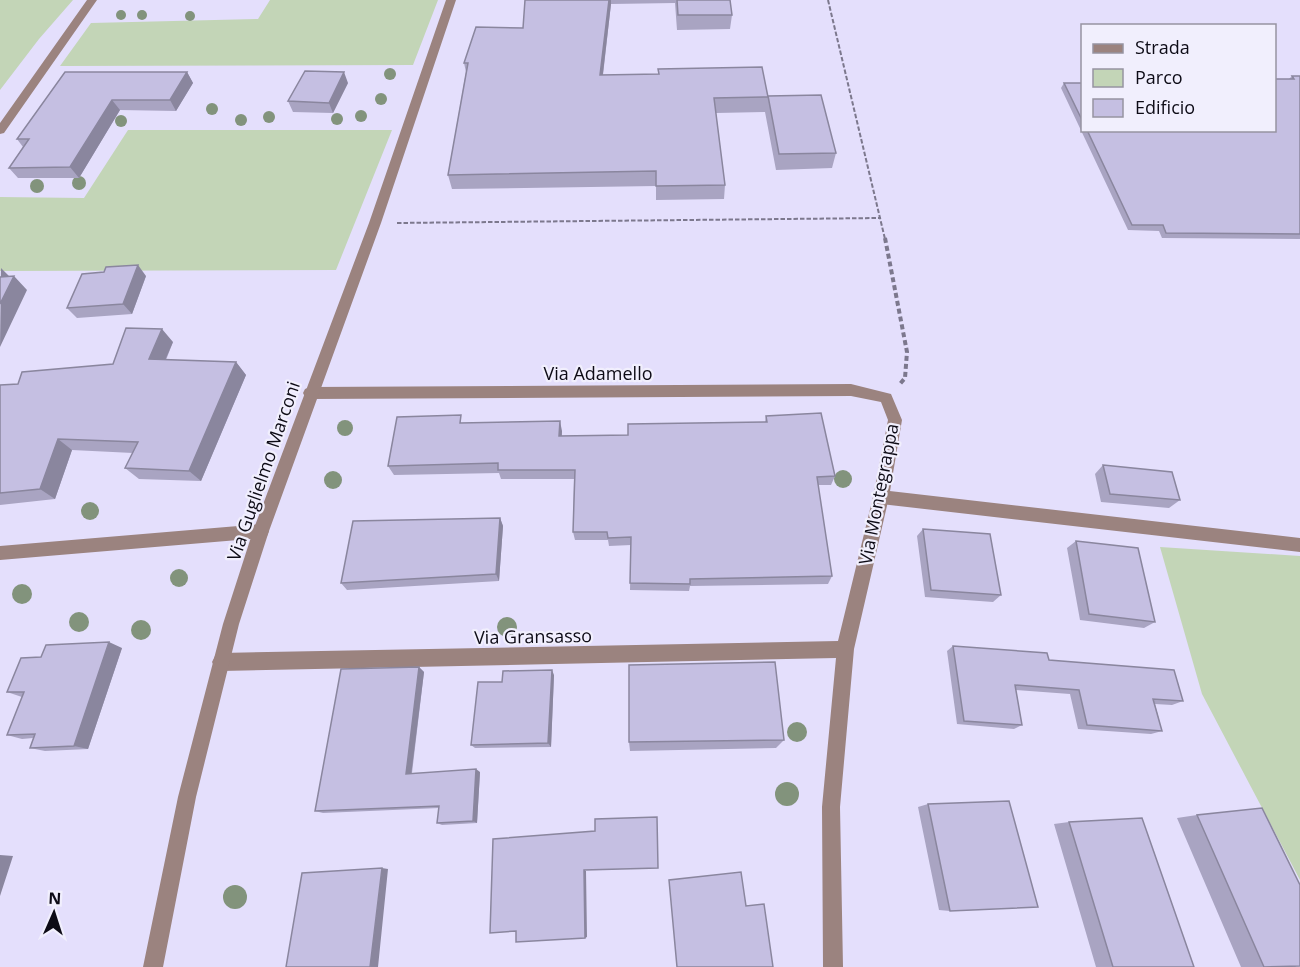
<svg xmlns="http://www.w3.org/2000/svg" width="1300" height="967" font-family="'Open Sans',sans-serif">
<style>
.green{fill:#c3d5b7}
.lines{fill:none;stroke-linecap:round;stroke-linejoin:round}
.path-far1{stroke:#7c788d;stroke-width:2;stroke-dasharray:4.5 2;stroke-linecap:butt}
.path{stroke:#7c788d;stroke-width:4;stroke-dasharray:5 3;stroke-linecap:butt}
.service{fill:#9b837f;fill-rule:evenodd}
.minor{fill:#9b837f;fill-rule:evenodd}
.tertiary{fill:#9b837f;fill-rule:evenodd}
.tree{fill:#82937c}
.wall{fill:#a9a4c2}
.shaded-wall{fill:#8a869e}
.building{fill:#c5bfe2;stroke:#8a869e;stroke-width:1.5}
.labels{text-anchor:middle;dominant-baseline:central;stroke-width:4.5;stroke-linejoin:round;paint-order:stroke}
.street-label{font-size:18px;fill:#0d0b16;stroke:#f1effd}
</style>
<rect width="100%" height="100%" fill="#e4dffc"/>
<path class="green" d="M0 0H73L39 39 0 90Z
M270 0H438L413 65 60 66 91 23 258 19Z
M128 130H392L336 270 0 271V197L84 198Z
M1160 547 1300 556V880L1202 694Z"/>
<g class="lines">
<path class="path-far1" d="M828 0 885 239
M397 223 881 218"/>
<path class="path" d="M885 238 907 352 905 378 899 385"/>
<path class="service" d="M881 490 1300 538V552L881 504 876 502 873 497 876 492Z"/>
<path class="minor" d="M87 0H97L4 133 0 134V123Z
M851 384 891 394 902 420 889 497 854 649 840 807 843 967H823L822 807 836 658 221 671 215 668 212 662 215 656 221 653 838 641 873 497 888 420 881 402 851 396 310 399 305 397 303 393 305 389 310 387Z
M261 524 267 526 269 531 267 536 261 538 0 560V546Z"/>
<path class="tertiary" d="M446 0H456L381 223 269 531 239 624 196 797 163 967H143L178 797 223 624 253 531 369 223Z"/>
</g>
<g class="tree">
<circle cx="121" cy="15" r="5"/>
<circle cx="142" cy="15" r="5"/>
<circle cx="190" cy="16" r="5"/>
<circle cx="390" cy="74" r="6"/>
<circle cx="381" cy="99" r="6"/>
<circle cx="212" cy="109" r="6"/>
<circle cx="361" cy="116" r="6"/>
<circle cx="269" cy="117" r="6"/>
<circle cx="337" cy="119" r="6"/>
<circle cx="241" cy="120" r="6"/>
<circle cx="121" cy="121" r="6"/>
<circle cx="79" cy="183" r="7"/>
<circle cx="37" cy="186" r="7"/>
<circle cx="345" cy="428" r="8"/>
<circle cx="843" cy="479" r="9"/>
<circle cx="333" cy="480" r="9"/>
<circle cx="90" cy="511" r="9"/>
<circle cx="179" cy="578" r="9"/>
<circle cx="22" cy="594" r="10"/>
<circle cx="79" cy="622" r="10"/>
<circle cx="507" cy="627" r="10"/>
<circle cx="141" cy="630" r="10"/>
<circle cx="797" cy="732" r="10"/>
<circle cx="787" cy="794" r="12"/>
<circle cx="235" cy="897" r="12"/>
</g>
<path class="wall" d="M525 0H730L732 15 730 29 677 30 675 3 611 4 603 75 768 97 836 153 832 168 776 170 765 112 716 113 725 185 724 199 656 200V186L452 189 448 175 466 72 464 63 523 28Z
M65 72H187L193 83 176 111 120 110 79 178H18L9 168 23 147 17 139Z
M1292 76H1300V239L1162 238 1159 231 1128 230 1061 88 1064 83H1083V130H1275L1289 79Z
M348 83 333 113 293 112 288 101Z
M146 276 132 314 77 318 67 308Z
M173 342 166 360 236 362 246 375 201 481 139 479 125 468 133 453 72 450 55 499 0 505V385L18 384 113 364Z
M766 416 835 476 831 485H818L832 576 828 584 690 586 689 591 630 590 631 545 609 546 608 540H575L573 532 574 479H501L499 473 394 475 388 466 464 423 562 431V436L628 435 765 422Z
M1103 465 1180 500 1169 508 1101 502 1095 474Z
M500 518 503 526 499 581 347 590 341 583Z
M923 529 1001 595 993 602 925 597 917 536Z
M1076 541 1155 622 1144 628 1080 620 1067 548Z
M953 646 1049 660 1183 701 1172 705 1155 704 1162 731 1151 734 1078 729 1070 694 1016 690 1022 725 1014 729 957 724 947 651Z
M122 648 88 749 45 751 30 748 33 738 22 739 7 735 22 697 7 692 41 657Z
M419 667 424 672 412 773 480 772 477 823 442 825 437 823 439 808 323 813 315 811Z
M554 675 551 747 475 748 471 745 502 682Z
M784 740 776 748 630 751 629 742Z
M928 804 950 911 939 910 918 807Z
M1197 815 1296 967H1241L1177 818Z
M1069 822 1194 967H1096L1054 824Z"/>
<path class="shaded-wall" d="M609 0H611V4L601 90 600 75Z
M187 72 193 83 176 111 170 100Z
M344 72 348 83 333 113 329 103Z
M112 100 120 110 79 178 70 167Z
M138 265 146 276 132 314 123 304Z
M1 268 12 279 14 276 27 290 0 347Z
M162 329 173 342 160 372 149 359Z
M236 362 246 375 201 481 189 471Z
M560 421 562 431 561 446 559 436Z
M58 439 72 450 55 499 40 489Z
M500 518 503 526 499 581 496 574Z
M109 642 122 648 88 749 74 746Z
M419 667 424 672 411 776 406 774Z
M552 670 554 675 551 747 548 743Z
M476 769 480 772 477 823 473 821Z
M0 855 13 856 0 896Z
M382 868 388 869 378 967H370Z
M584 870 586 871 587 937 585 938Z"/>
<path class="building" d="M525 0H609L600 75 659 74 658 69 762 67 768 97 714 98 725 185 656 186V171L448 175 468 63H464L476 27 523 28Z
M677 0H730L732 15H678Z
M305 71 344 72 329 103 288 101Z
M65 72H187L170 100H112L70 167 9 168 29 139H17Z
M1292 76H1300V234L1166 233 1163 225H1132L1087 130H1275V79H1294Z
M1064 83H1083V122Z
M821 95 836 153 779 154 768 96Z
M138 265 123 304 67 308 82 274 104 272 106 267Z
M14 276 0 304V277Z
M126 328 162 329 149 359 236 362 189 471 125 468 138 442 58 439 40 489 0 493V385L18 384 22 372 113 364Z
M821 413 835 476 817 477 832 576 690 579V584L630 583 631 537 608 538 607 532H573L575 470H498V463L388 466 397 417 461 415 460 423 560 421 559 436 628 435V424L767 422 766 416Z
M1103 465 1172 472 1180 500 1110 494Z
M500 518 496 574 341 583 353 521Z
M923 529 990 534 1001 595 931 590Z
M1076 541 1138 548 1155 622 1089 614Z
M109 642 74 746 30 748 35 734 7 735 24 692H7L21 658 41 657 46 645Z
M953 646 1047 653 1049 660 1174 670 1183 701 1153 699 1162 731 1087 725 1079 690 1015 685 1022 725 964 721Z
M775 662 784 740 629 742V665Z
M419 667 406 774 476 769 473 821 437 823 439 806 315 811 341 669Z
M552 670 548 743 471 745 478 682H502L503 671Z
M1009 801 1038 907 950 911 928 804Z
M1262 808 1300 885V966L1264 967 1197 815Z
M657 817 658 868 584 870 585 938 516 942V931L490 933 493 839 595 831V819Z
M1142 818 1194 967H1113L1069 822Z
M382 868 370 967H286L302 873Z
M741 872 746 906 764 904 773 967H677L669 880Z"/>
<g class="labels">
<g class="street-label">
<text x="598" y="373">Via Adamello</text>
<text transform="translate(263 471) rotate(-71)">Via Guglielmo Marconi</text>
<text transform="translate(878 494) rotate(-79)">Via Montegrappa</text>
<text transform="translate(533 636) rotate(-1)">Via Gransasso</text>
</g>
</g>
<rect x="1081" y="24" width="195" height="108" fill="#f1effd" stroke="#9694a1" stroke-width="1.5"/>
<rect x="1093" y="44" width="30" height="9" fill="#9b837f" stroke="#9694a1" stroke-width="1.5"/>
<text x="1135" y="54" font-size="18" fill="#0d0b16">Strada</text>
<rect x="1093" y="69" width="30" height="18" fill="#c3d5b7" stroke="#9694a1" stroke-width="1.5"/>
<text x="1135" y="84" font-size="18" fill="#0d0b16">Parco</text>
<rect x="1093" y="99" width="30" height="18" fill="#c5bfe2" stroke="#9694a1" stroke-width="1.5"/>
<text x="1135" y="114" font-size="18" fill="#0d0b16">Edificio</text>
<g transform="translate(54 913) rotate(3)" stroke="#f1effd" stroke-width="4.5" paint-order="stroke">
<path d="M0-4.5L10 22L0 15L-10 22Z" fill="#0d0b16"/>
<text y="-9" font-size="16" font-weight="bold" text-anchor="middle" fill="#0d0b16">N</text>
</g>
</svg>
